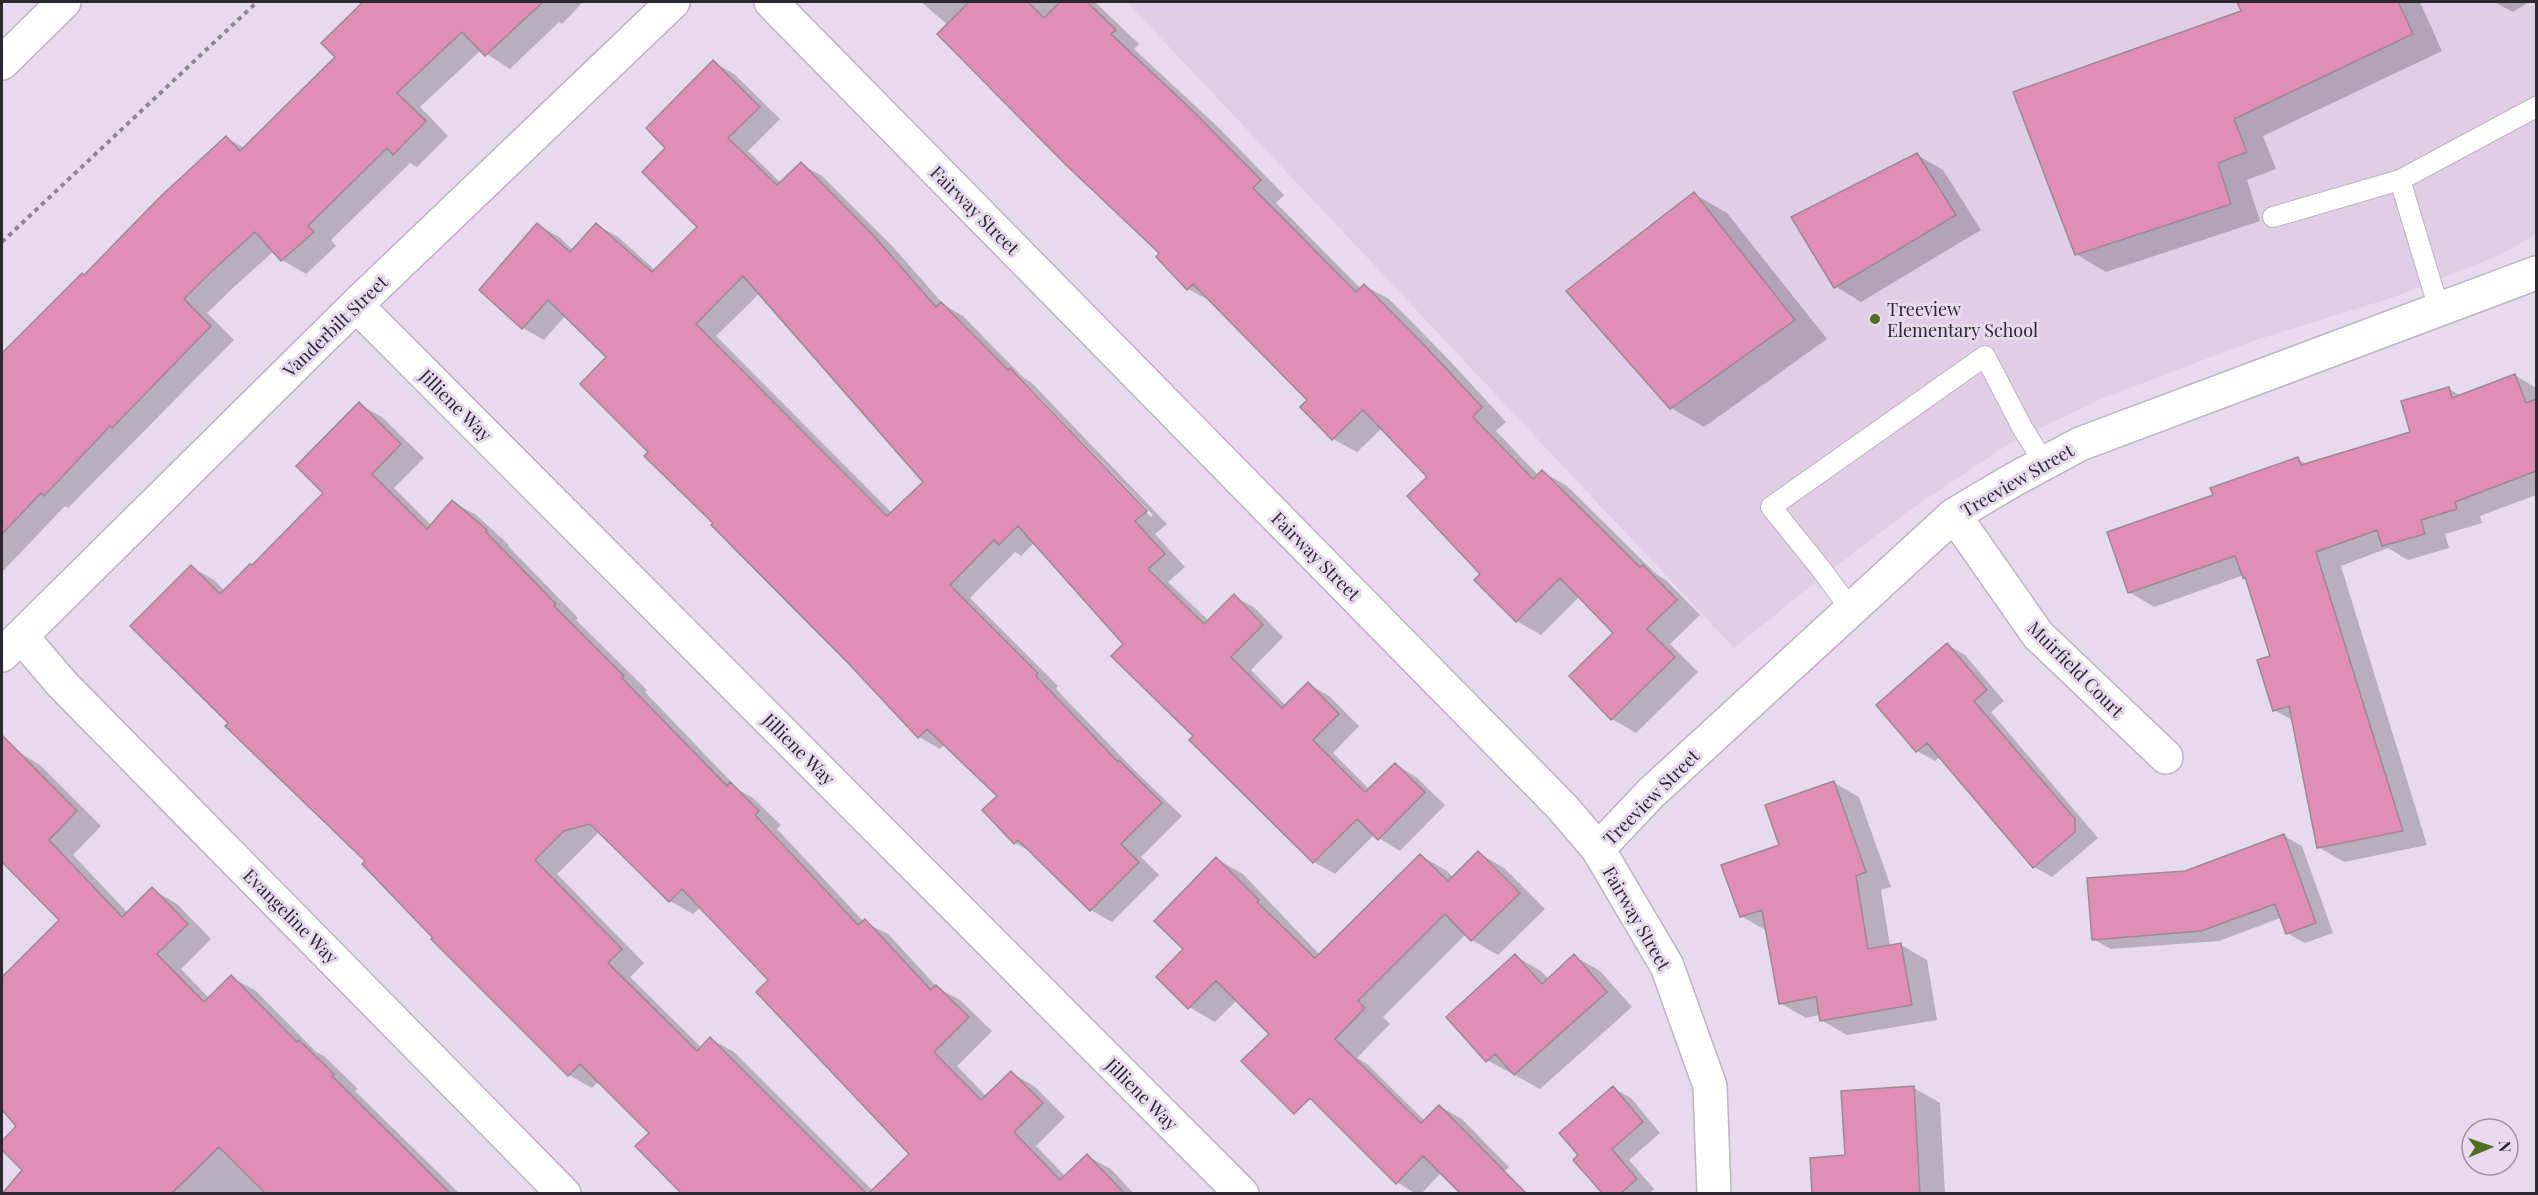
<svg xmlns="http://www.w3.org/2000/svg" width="2538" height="1195" font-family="'Playfair Display',serif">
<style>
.built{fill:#dfcee6}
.shadow{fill:#0003;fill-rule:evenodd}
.building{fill:#e08eb4;stroke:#9e8992;stroke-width:1.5;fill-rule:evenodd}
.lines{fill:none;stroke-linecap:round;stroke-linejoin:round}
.lane-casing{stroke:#beb2c4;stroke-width:22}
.street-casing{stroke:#beb2c4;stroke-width:36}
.primary-casing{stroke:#beb2c4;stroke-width:36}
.path{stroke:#8e8592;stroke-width:4;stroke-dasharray:4.5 4.5;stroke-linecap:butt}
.lane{stroke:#fff;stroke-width:20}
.street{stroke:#fff;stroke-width:33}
.primary{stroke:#fff;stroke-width:33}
.poi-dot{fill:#516f24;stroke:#e7daec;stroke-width:2}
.labels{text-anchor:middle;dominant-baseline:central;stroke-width:6;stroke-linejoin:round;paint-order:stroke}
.street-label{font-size:18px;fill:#2d282f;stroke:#e7daec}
.poi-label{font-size:18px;fill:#2d282f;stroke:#e7daec;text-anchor:start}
</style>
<rect width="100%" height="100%" fill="#e7daec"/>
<path class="built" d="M1127 2H2536V234L2502 254 2394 297 2253 341 2101 399 2012 442 1910 510 1822 577 1734 648Z"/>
<path class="shadow" d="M363 2H583L562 24 559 22 510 69 481 50 420 107 448 136 417 167 410 163 331 240 336 246 306 274 282 260 274 251 235 286 207 313 234 340 68 508 65 506 2 572V355L226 138 245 148 337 57 323 43Z
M921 2H1095L1139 44 1134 49 1218 127 1284 195 1276 203 1361 289 1365 286 1389 299 1451 362 1506 422 1496 431 1539 476 1543 472 1567 486 1655 573 1667 581 1700 615 1670 644 1698 672 1636 733 1612 719 1615 633 1580 596 1541 635 1517 621 1476 580 1482 574 1429 477 1382 428 1357 452 1333 439 1309 400 1212 302 1188 289 1161 253 948 25Z
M2238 2H2420L2442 51 2263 136 2276 169 2247 180 2260 221 2106 272 2076 254 2243 12Z
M2494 2H2529L2513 12Z
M713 62 734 74 780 119 748 151 781 183 801 164 822 176 894 248 943 304 963 316 1024 378 1031 382 1167 524 1155 534 1185 567 1168 582 1209 621 1234 596 1255 608 1283 637 1251 670 1286 706 1308 684 1329 696 1359 726 1333 753 1370 790 1395 764 1416 777 1445 805 1400 851 1374 835 1335 874 1314 862 1191 740 1195 736 1125 644 1035 542 1021 556 1015 552 970 598 1058 686 1056 689 1135 771 1182 816 1141 857 1159 875 1112 922 1091 910 1035 854 1015 843 999 796 945 744 940 749 919 737 647 456 650 452 608 357 566 315 544 340 523 328 538 225 559 237 574 251 597 225 618 237 656 271 699 227 667 148ZM760 293 925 483 892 513 716 336ZM1009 369 1016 373 1153 515 1151 517Z
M1917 155 1943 170 1981 230 1861 302 1835 286Z
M1694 194 1727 213 1827 339 1704 427 1671 408Z
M2515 375 2536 388V495L2480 516 2482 523 2445 534 2449 548 2408 560 2388 548 2341 566 2427 845 2344 862 2318 847 2294 721 2274 710 2272 657 2247 578 2244 575 2154 607 2129 592 2215 496 2297 459 2308 465 2412 433 2449 389 2461 396Z
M359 404 382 417 424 458 394 488 432 526 453 502 476 515 509 545 508 546 578 618 576 620 647 690 645 692 739 790 753 798 781 825 777 829 864 922 888 934 938 988 960 1000 992 1031 957 1066 987 1097 1011 1073 1034 1086 1065 1117 1036 1146 1066 1177 1087 1156 1111 1169 1134 1194H683L651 1133 599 1081 592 1088 569 1075 435 938 368 861 230 723 191 567 214 580 225 591 253 567 325 493ZM600 831 670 901 693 914 701 907 770 980 911 1154 873 1191 734 1052 711 1039 702 1048 630 977 644 963 557 874Z
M1947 645 1965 655 2004 701 1991 712 2098 838 2052 877 2034 867 1940 756 1935 761 1917 751Z
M15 750 40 765 101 826 73 855 128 913 152 889 177 904 211 939 181 969 209 998 231 977 256 991 316 1052 324 1056 358 1089 355 1091 460 1194H2L24 1170 2 1148V1143L18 1126 2 1108V972L6 975 61 920 2 860V764Z
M1833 782 1859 797 1891 887 1881 890 1890 946 1901 945 1927 960 1937 1020 1847 1035 1821 1020 1820 1015 1806 1018 1780 1003 1767 931 1741 916 1781 846Z
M2284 836 2302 846 2333 933 2305 943 2287 933 2280 918 2219 941 2111 949 2093 939 2185 872Z
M1478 853 1504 868 1545 909 1498 955 1472 940 1466 934 1383 1017 1390 1024 1357 1058 1367 1064 1425 1121 1439 1106 1462 1119 1509 1167 1482 1194 1442 1172 1421 1194H1416L1397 1182 1340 1055 1237 1000 1215 1022 1189 1007 1185 949 1217 859 1243 874 1320 955 1421 856 1447 871 1454 878Z
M1515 956 1541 971 1549 979 1574 956 1600 971 1632 1007 1540 1089 1487 1060Z
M1613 1088 1631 1098 1660 1133 1629 1160 1654 1189 1649 1194H1605L1580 1155Z
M1914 1088 1940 1103 1945 1194H1814Z"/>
<path class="building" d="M363 2H543L485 56 462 32 397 93 426 121 393 155 387 148 308 226 314 232 281 261 255 232 211 272 184 299 211 326 112 428 110 426 44 496 41 493 2 534V353L82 273 84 275 161 196 226 136 240 151 335 57 321 43Z
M969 2H1028L1044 18 1060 2H1087L1116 30 1111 34 1194 112 1261 180 1253 188 1356 292 1364 284 1426 347 1482 407 1473 417 1533 479 1542 470 1640 567 1643 565 1677 600 1647 629 1675 657 1611 720 1569 676 1613 633 1560 578 1516 622 1474 580 1480 574 1407 496 1427 477 1363 410 1332 440 1300 407 1307 400 1193 284 1187 290 1156 257 1159 253 1065 164 937 34Z
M2237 2H2398L2413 34 2234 119 2247 152 2218 163 2231 204 2075 255 2013 92 2241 11Z
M713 60 760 107 728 138 777 185 801 162 873 235 936 307 941 302 1008 370 1010 368 1147 511 1135 521 1165 554 1148 569 1204 624 1234 594 1263 625 1231 657 1282 708 1308 682 1339 714 1313 740 1365 792 1395 763 1425 792 1378 840 1357 819 1313 863 1189 740 1193 736 1111 656 1123 644 1018 526 999 545 994 540 950 585 1038 673 1036 676 1118 762 1119 760 1162 803 1121 844 1139 862 1090 911 1018 840 1014 844 982 810 997 796 927 729 918 738 849 664 711 525 713 523 644 456 648 452 580 384 606 357 548 300 522 329 479 290 537 223 570 252 596 223 652 272 697 227 642 172 665 148 646 128ZM743 276 923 482 887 516 696 324Z
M1917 153 1956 215 1834 288 1791 217Z
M1694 192 1795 320 1670 409 1566 291Z
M2515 374 2526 403 2536 399V471L2455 502 2457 509 2421 520 2425 534 2382 546 2377 530 2316 552 2403 831 2317 848 2289 706 2273 711 2257 660 2270 656 2245 577 2243 578 2235 556 2128 593 2107 532 2213 495 2210 488 2298 457 2301 465 2410 432 2401 401 2449 387 2452 398Z
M359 402 401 444 372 474 427 529 452 500 487 530 486 532 556 604 554 606 624 676 622 678 727 786 730 782 759 811 755 815 858 925 865 919 931 990 936 985 969 1017 934 1052 981 1100 1011 1071 1043 1103 1014 1132 1060 1180 1087 1154 1125 1194H868L909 1154 756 992 768 980 682 889 669 902 590 824 564 831 535 860 622 949 608 963 697 1051 710 1037 867 1194H682L635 1146 649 1133 580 1064 568 1076 431 939 433 938 362 864 365 861 225 726 228 723 130 626 191 565 220 594 250 564 252 565 323 493 296 466Z
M1947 643 1987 690 1974 701 2075 819V832L2033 868 1927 743 1916 752 1876 705Z
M2 735 77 811 49 840 122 917 152 887 188 924 157 954 204 1002 231 975 297 1042 299 1040 334 1074 332 1076 451 1194H266L219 1147 171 1194H2L22 1170 2 1150V1141L16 1126 2 1110V977L59 920 2 862Z
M1834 781 1866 872 1856 876 1868 949 1901 943 1912 1005 1820 1021 1816 997 1779 1004 1762 910 1740 917 1721 865 1779 845 1765 805Z
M2284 834 2316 923 2286 934 2275 904 2201 931 2092 940 2087 878 2185 871Z
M1478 851 1520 893 1471 941 1445 914 1358 1001 1365 1008 1335 1039 1421 1123 1439 1105 1527 1194H1461L1423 1156 1396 1184 1310 1098 1294 1114 1241 1061 1269 1034 1216 981 1188 1009 1156 977 1183 949 1154 921 1216 857 1259 900 1257 902 1315 958 1420 854 1448 881Z
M1515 954 1542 984 1574 954 1607 992 1514 1075 1495 1054 1486 1062 1446 1017Z
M1613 1086 1643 1122 1612 1149 1637 1179 1620 1194H1603L1573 1160 1578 1155 1559 1133Z
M1914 1086 1920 1194H1812L1810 1158 1845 1155 1841 1091Z"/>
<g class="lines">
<defs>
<path id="lane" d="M2400 180 2439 309
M2273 217 2400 180 2536 107
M1852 611 1821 569 1771 507 1985 356 2023 429 2045 464"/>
<path id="street" d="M771 2 1563 808 1598 849 1667 966 1710 1086 1714 1194
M356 305 1242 1194
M1954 515 2038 635 2166 757
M21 636 62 684 564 1194
M2 655 356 305 673 2
M1598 849 1651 793 1954 515 2013 480 2080 444 2536 273"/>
<path id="primary" d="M2 63 64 2"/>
</defs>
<use href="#lane" class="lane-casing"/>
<use href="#street" class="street-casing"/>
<use href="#primary" class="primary-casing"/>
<path class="path" d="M2 242 257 2"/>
<use href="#lane" class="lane"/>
<use href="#street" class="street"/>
<use href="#primary" class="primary"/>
</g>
<circle class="poi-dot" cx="1875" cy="319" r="6"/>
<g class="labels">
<g class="street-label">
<text transform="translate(975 210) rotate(45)">Fairway Street</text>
<text transform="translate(335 326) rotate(-44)">Vanderbilt Street</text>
<text transform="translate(456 405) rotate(45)">Jilliene Way</text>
<text transform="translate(2017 480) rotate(-30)">Treeview Street</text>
<text transform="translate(1316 556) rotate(45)">Fairway Street</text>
<text transform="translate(2076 669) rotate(45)">Muirfield Court</text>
<text transform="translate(799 749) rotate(45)">Jilliene Way</text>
<text transform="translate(1651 797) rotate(-45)">Treeview Street</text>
<text transform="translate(291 916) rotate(45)">Evangeline Way</text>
<text transform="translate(1637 918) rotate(60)">Fairway Street</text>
<text transform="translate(1142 1094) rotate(45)">Jilliene Way</text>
</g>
<g class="poi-label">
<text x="1887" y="309">Treeview<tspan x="1887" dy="21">Elementary School</tspan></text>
</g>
</g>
<rect width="2538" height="1195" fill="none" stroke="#2d282f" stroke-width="6"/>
<g transform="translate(2490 1147) rotate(88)"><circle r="28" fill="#e7daec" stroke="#9d93a0" stroke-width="1.5"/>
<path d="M0-4.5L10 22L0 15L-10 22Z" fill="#516f24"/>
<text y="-9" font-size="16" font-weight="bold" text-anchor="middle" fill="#2d282f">N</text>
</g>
</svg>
